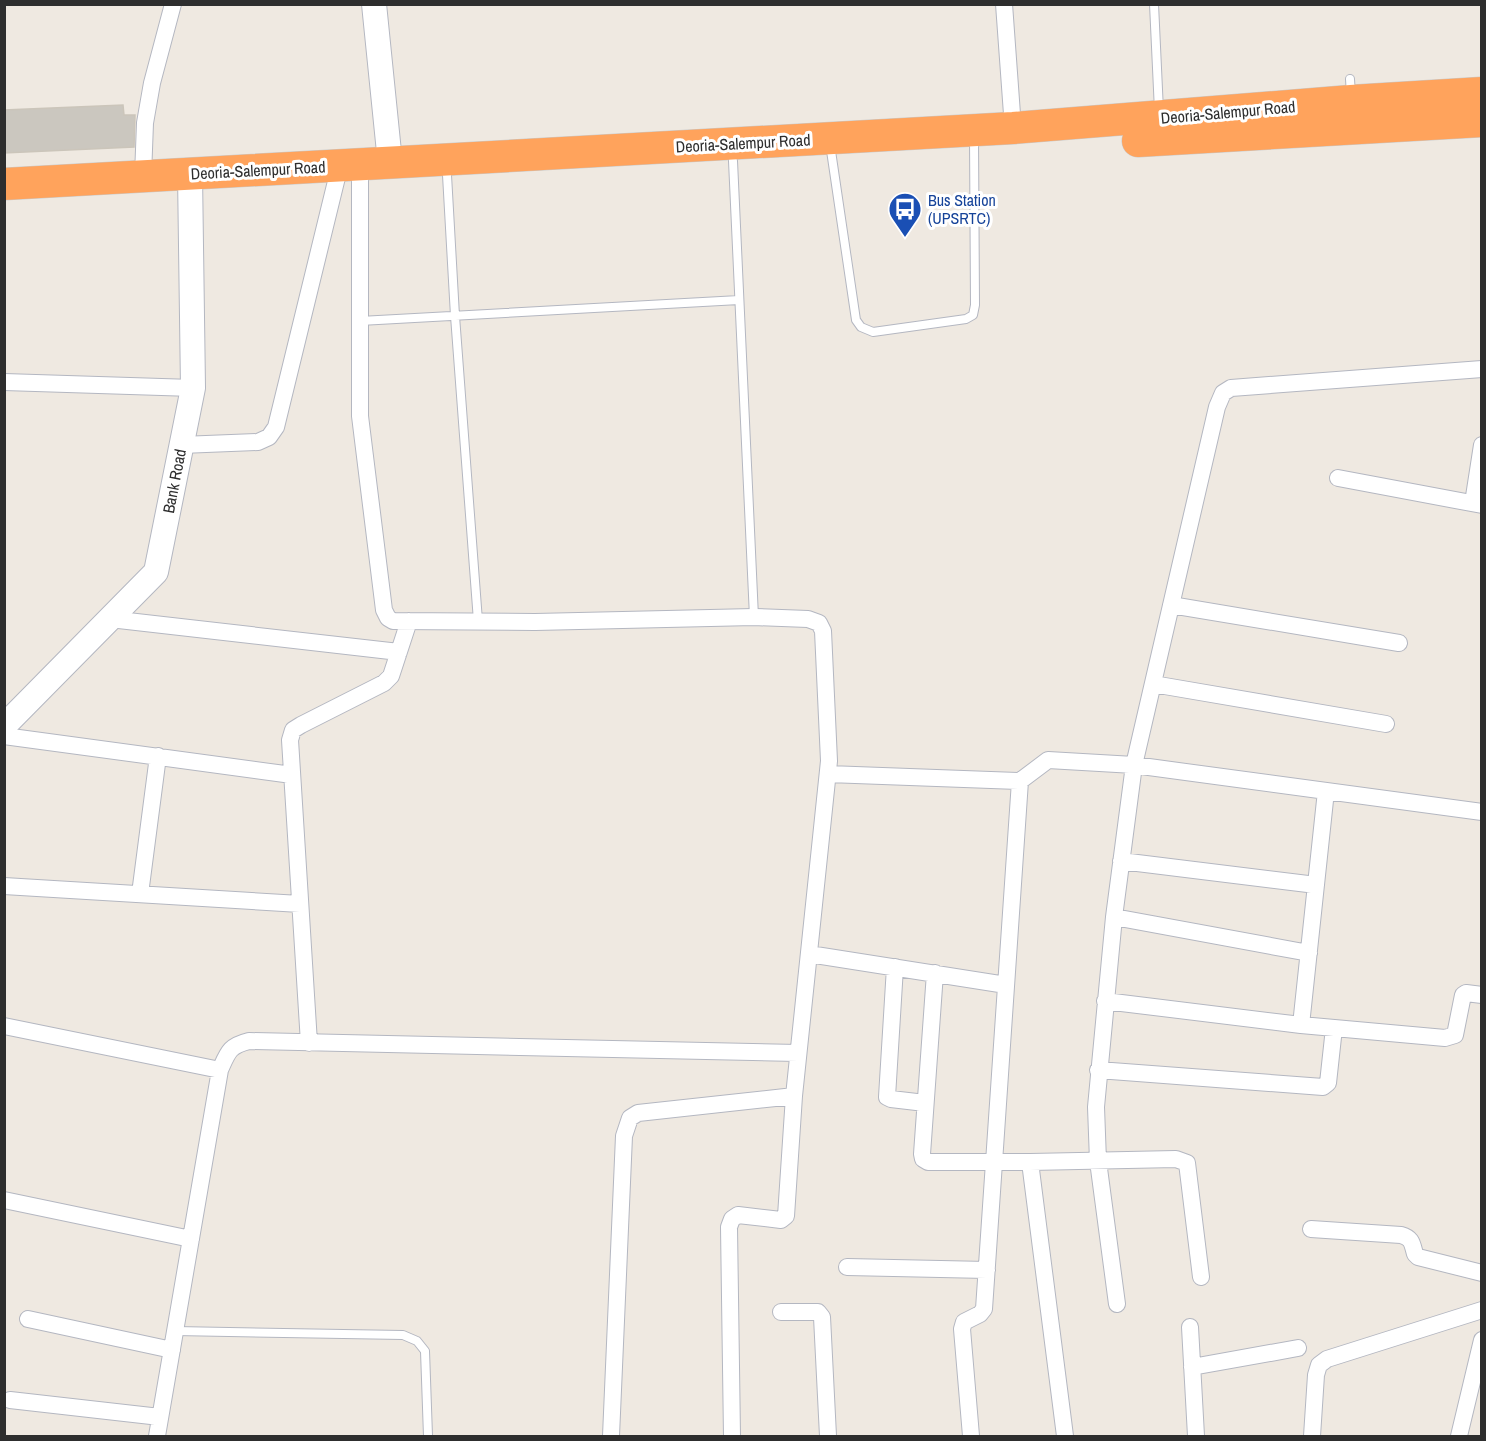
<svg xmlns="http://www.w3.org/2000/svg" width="1486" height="1441" font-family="'Archivo Narrow',sans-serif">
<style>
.building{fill:#cbc7bf;stroke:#cbc5ba;stroke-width:1.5}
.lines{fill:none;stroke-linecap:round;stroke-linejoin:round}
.lane-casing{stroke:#b4b7c1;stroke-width:10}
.street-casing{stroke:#b4b7c1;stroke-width:18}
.secondary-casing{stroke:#b4b7c1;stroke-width:26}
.highway-casing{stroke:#c9c9c9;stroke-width:33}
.lane{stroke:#fff;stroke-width:8}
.street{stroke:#fff;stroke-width:16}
.secondary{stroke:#fff;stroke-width:24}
.highway{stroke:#ffa35c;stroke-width:32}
.labels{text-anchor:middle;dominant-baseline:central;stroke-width:6;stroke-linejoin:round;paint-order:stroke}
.street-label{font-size:16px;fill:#2e2e2e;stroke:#fff}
.transit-label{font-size:16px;fill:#164399;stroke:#fff;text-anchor:start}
</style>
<rect width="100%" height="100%" fill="#efe9e1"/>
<path class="building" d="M123 105 124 115H135L134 147 4 153V110Z"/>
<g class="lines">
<defs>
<path id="lane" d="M1154 4 1159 111
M1350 79 1351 95
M830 144 856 320 861 327 873 332 966 319 973 315 975 305 974 137
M733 161 754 617
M447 175 455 316 478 621
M360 321 739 300
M175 1331 403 1335 417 1341 425 1351 428 1436"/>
<path id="street" d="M1004 4 1013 128
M360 164V416L384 610 388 618 393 621 535 622 754 617 808 619 819 623 823 631 829 761 794 1096 638 1113 630 1118 624 1136 611 1436
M143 176 145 123 152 83 173 4
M4 382 193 388
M181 445 258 442 269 437 276 427 340 165
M1338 478 1482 505
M1473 503 1482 445
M1171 605 1399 643
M110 619 399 652
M1153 684 1386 724
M4 736 292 775
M828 774 1020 781 1048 760 1134 765 1482 812
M1121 861 1316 885
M4 886 300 904
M140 894 158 756
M1114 917 1309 953
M809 954 1006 985
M895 967 887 1097 891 1099 925 1103
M935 973 922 1154 923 1159 928 1162H1030L1176 1159 1187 1163 1201 1277
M1105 1001 1301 1025 1445 1038 1455 1035 1463 995 1466 993 1482 995
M1301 1025 1326 791
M4 1026 220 1070 157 1436
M309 1043 290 740 293 730 301 725 384 683 391 676 409 621
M220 1070C228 1052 229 1046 249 1041L798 1053
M1098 1070 1323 1087 1328 1083 1334 1028
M1030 1162 1065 1436
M4 1200 191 1239
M1311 1229 1401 1235C1412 1238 1412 1243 1415 1254L1418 1257 1482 1273
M847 1267 987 1270
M1117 1304 1098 1161 1096 1107 1114 917 1134 765 1217 407 1223 393 1231 388 1482 369
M781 1312H818L822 1317 828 1436
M28 1319 172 1350
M1190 1327 1196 1436
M1192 1367 1298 1348
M10 1400 160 1417
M732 1436 729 1227 732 1219 738 1215 781 1220 786 1216 794 1096
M971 1436 962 1329 964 1322 980 1314 984 1309 1020 781
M1312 1436 1316 1375 1319 1365 1327 1359 1482 1310
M1459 1436 1482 1340"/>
<path id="secondary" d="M374 4 390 162
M4 726 156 572 193 388 190 174"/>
<path id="highway" d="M1138 141 1482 121
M4 184 1013 128 1351 101 1482 93"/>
</defs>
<use href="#lane" class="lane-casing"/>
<use href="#street" class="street-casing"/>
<use href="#secondary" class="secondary-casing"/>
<use href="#highway" class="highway-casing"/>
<use href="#lane" class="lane"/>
<use href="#street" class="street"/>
<use href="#secondary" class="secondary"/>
<use href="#highway" class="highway"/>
</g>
<defs>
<symbol id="bus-pin" viewBox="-11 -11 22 30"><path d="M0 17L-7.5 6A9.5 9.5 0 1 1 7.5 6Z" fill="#1a4fb4" stroke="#fff"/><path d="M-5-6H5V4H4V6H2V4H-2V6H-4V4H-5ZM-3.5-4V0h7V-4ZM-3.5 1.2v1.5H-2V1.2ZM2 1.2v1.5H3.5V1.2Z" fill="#fff"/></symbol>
</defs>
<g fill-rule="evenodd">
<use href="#bus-pin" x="886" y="190" width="38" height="52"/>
</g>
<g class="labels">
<g class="street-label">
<text transform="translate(1228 112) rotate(-5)">Deoria-Salempur Road</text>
<text transform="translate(743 143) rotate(-3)">Deoria-Salempur Road</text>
<text transform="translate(258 170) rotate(-3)">Deoria-Salempur Road</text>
<text transform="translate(174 481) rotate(-79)">Bank Road</text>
</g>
<g class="transit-label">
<text x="928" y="200">Bus Station<tspan x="928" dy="18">(UPSRTC)</tspan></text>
</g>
</g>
<rect width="1486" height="1441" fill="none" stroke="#2e2e2e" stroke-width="12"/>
</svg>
